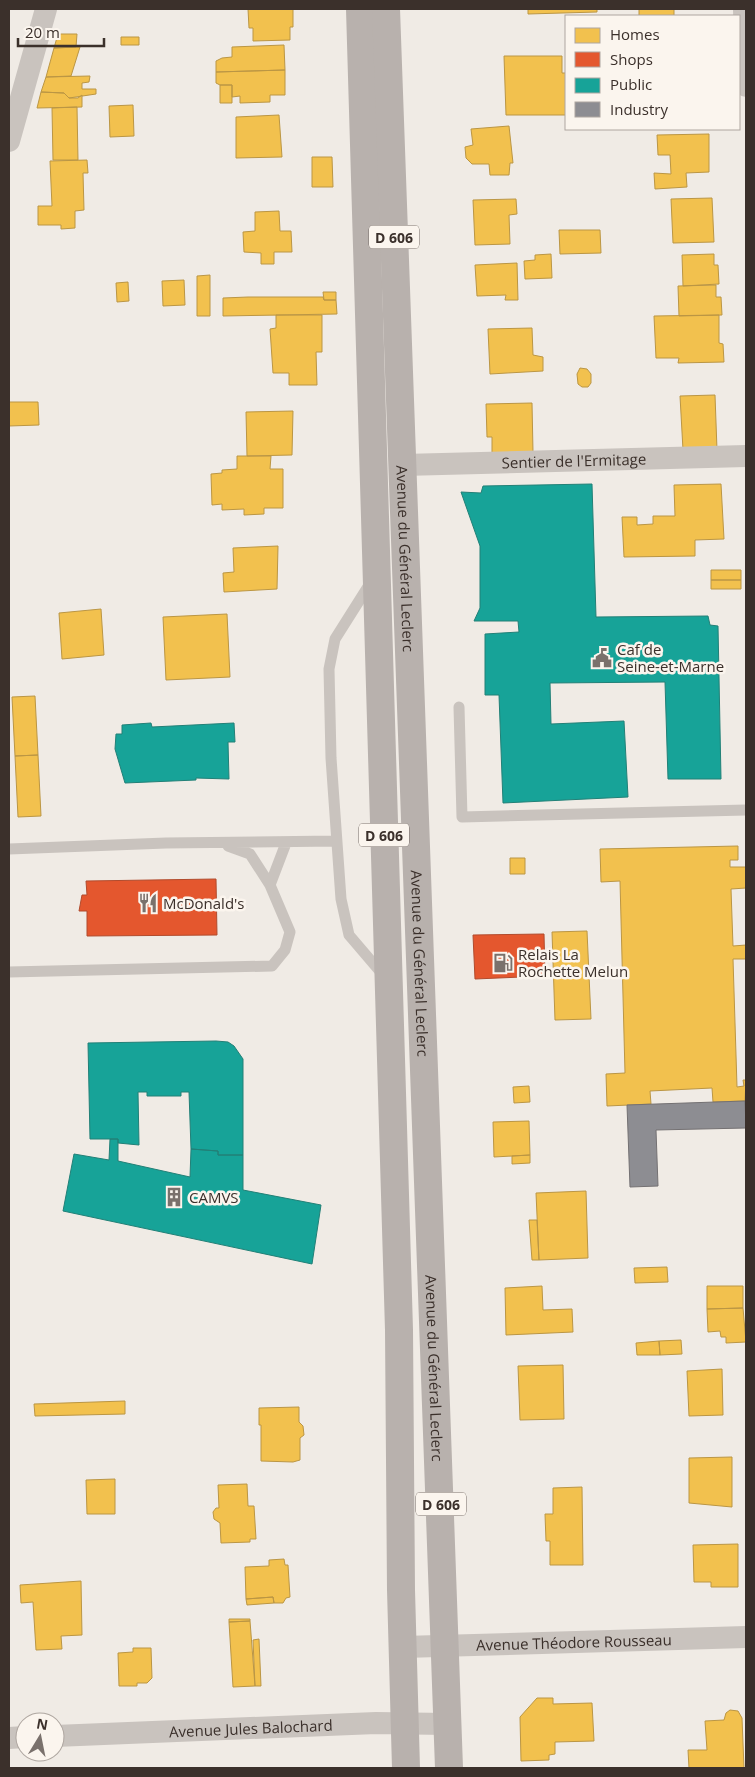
<svg xmlns="http://www.w3.org/2000/svg" width="755" height="1777" font-family="'Open Sans',sans-serif">
<style>
.homes{fill:#f2c14e;stroke:#bb9644}
.shops{fill:#e4572e;stroke:#b14b2d}
.public{fill:#17a398;stroke:#228077}
.industry{fill:#8d8d92;stroke:#747173}
.lines{fill:none;stroke-linecap:round;stroke-linejoin:round}
.lane{stroke:#c9c3be;stroke-width:11}
.street{stroke:#c9c3be;stroke-width:22}
.primary{stroke:#b8b1ad;stroke-width:28}
.labels{text-anchor:middle;dominant-baseline:central;stroke-width:5;stroke-linejoin:round;paint-order:stroke}
.shield{fill:#fbf5ee;stroke:#756b66;stroke-width:1}
.shield-label{font-size:14px;font-weight:bold;fill:#3b302b}
.street-label{font-size:15px;fill:#3b302b;stroke:#fbf5ee}
.poi-label{font-size:15px;fill:#3b302b;stroke:#fbf5ee;text-anchor:start}
</style>
<rect width="100%" height="100%" fill="#f0ebe5"/>
<path class="homes" d="M248 9H293V27H290V40L253 41V28H249Z
M528 9H597V12L528 14Z
M639 9H674V16H639Z
M58 34H77L76 47 54 48Z
M121 37H139V45H121Z
M284 45 285 70 216 72V61L222 58 232 57V47Z
M76 47H80L71 76 46 77 54 48Z
M504 56H562V73H566V115H506Z
M285 70V95H270V102L240 103V96L232 97V85H220L216 83V72Z
M90 76 89 82 82 83V89H96V94L69 98 64 93 41 92 46 77Z
M220 85H232V103H220Z
M41 92 64 93 69 98H78L82 95V107L37 108Z
M133 105 134 136 110 137 109 106Z
M77 107 78 160H53L52 108Z
M279 115 282 157 236 158V117Z
M509 126 513 163H510L509 175H490L489 164H472L466 158 465 147 473 145 471 129Z
M709 134V172L686 173 687 187 655 189 654 173 671 174 670 155H658L657 135Z
M312 157H332L333 187H312Z
M87 160 88 173H83L84 210 75 211V228L61 229V225H38V206H52L50 161Z
M712 198 714 242 673 243 671 199Z
M516 199 517 214 509 215 510 244 475 245 473 200Z
M279 211 280 231H291L292 252H274V264H261V253L244 252 243 232 255 231V212Z
M559 230H600L601 253 560 254Z
M551 254 552 278 525 279 524 261 535 260V255Z
M714 254V265H718L719 284 683 286 682 255Z
M517 263 518 300H505L506 295 477 296 475 265Z
M210 275V316H197V276Z
M184 280 185 305 163 306 162 281Z
M128 282 129 301 117 302 116 283Z
M716 285V297H721L722 315 679 316 678 286Z
M323 292H336V300H324Z
M248 297H323L324 300H336L337 314 223 316V298Z
M276 315H322V352H316L317 385H289V373H273L270 329 276 328Z
M719 315V343L723 344 724 362 678 363 679 358H656L654 316Z
M532 328 533 355 543 357V371L490 374 488 329Z
M580 368 587 369 591 374V383L588 387H582L578 384 577 374Z
M715 395 717 450H683L680 396Z
M9 402H38L39 425 9 426Z
M532 403 533 452 492 454V437H487L486 404Z
M293 411 292 455 247 456 246 412Z
M237 456H271L270 469H283V508H264V514L244 515V509L222 510V504L212 505 211 474 222 473V470L237 469Z
M721 484 724 539 695 540V556L624 557 622 517H637V525L653 524V516H675L674 485Z
M278 546 277 589 224 592 223 573 234 572 233 548Z
M711 570H741V580H711Z
M711 580H741V589H711Z
M101 609 104 655 62 659 59 613Z
M227 614 230 677 166 680 163 617Z
M35 696 38 755 15 756 12 697Z
M38 755 41 816 18 817 15 756Z
M738 846V860H730V867H746V888L731 889 733 946 746 945V959H733L737 1087 744 1086 743 1080H746L745 1101 713 1102 712 1088 650 1091 651 1104 607 1106 606 1074 625 1073 620 881 601 882 600 849Z
M510 858H525V874H510Z
M587 931 591 1019 555 1020 552 932Z
M529 1086 530 1102 514 1103 513 1087Z
M529 1121 530 1155 494 1157 493 1122Z
M530 1155V1163L512 1164V1156Z
M586 1191 588 1258 539 1260 536 1193Z
M529 1220H537L539 1260H532Z
M667 1267 668 1282 635 1283 634 1268Z
M542 1286 543 1310 572 1309 573 1332 506 1335 505 1288Z
M707 1286H743V1308L707 1309Z
M743 1308 746 1342 726 1343V1337H721L720 1331 708 1332 707 1309Z
M681 1340 682 1354 660 1355 659 1341Z
M659 1341 660 1355H637L636 1343Z
M563 1365 564 1419 520 1420 518 1366Z
M722 1369 723 1415 689 1416 687 1371Z
M125 1401V1414L35 1416 34 1404Z
M299 1407V1422L303 1426 304 1435 300 1438V1460L293 1462 261 1461V1425H259V1408Z
M732 1457V1507L689 1503V1458Z
M115 1479V1514H87L86 1480Z
M247 1484 248 1506H254L256 1539H250V1542L221 1543 220 1523 214 1519 213 1512 216 1508H219L218 1485Z
M582 1487 583 1565H550V1541H546L545 1514H553V1488Z
M738 1544V1587H711V1582H694L693 1545Z
M284 1559 285 1565H288L290 1597 286 1598 283 1603H274L273 1597 246 1599 245 1567 269 1566V1560Z
M81 1581 82 1635 61 1636 62 1649 36 1650 33 1602 21 1603 20 1585Z
M273 1597 274 1603 247 1605 246 1599Z
M229 1619H250V1621L229 1622Z
M250 1621 255 1686 233 1687 229 1622Z
M259 1639 261 1686H255L253 1640Z
M133 1648H151L152 1678 147 1683H137V1686H119L118 1653 133 1652Z
M537 1698H553V1704L592 1703 594 1741 555 1742V1754L549 1755V1760L521 1761 520 1717Z
M730 1710 738 1711 742 1718 744 1768H689L688 1750H707L705 1721 724 1720 726 1713Z"/>
<path class="shops" d="M216 879 217 935 87 936V911H79L82 895H87L86 881Z
M544 934 545 976 475 979 473 935Z"/>
<path class="public" d="M592 484 596 617 708 616 710 625 718 626 721 779H668L665 682 550 683 551 724 624 721 628 797 503 803 499 695H485V634L519 632 518 621H474L480 608V546L461 492 481 493 483 486Z
M151 723 152 727 234 723 235 742H228L229 779 196 778V780L125 783 115 749 116 734H122V725Z
M216 1041 228 1042 234 1046 243 1059V1155H218V1151L191 1149 189 1092H181V1096H147V1092H138L139 1145 118 1143V1139H90L88 1043Z
M110 1139H118V1161L190 1177 191 1149 218 1151V1155H243V1190L321 1205 312 1264 63 1211 74 1154 109 1160Z"/>
<path class="industry" d="M745 1101 746 1128 656 1130 658 1186 630 1187 627 1105Z"/>
<g class="lines">
<path class="lane" d="M371 582 335 639 329 669 331 758 341 899 349 935 384 976
M459 707 462 817 746 810
M228 846 250 854 270 885
M9 849 166 843 336 841
M9 972 272 966 285 950 290 932 270 885 286 843"/>
<g class="street">
<path d="M744 9 746 86"/>
<path d="M9 141 46 9"/>
<path id="s1" d="M403 465 746 456"/>
<path id="s2" d="M403 1647 746 1637"/>
<path id="s3" d="M55 1736 376 1723 448 1724"/>
<path d="M9 1738 25 1737"/>
</g>
<g class="primary">
<path d="M360 9 399 1330 401 1590 406 1768"/>
<path id="s4" d="M386 9 449 1768"/>
</g>
</g>
<defs>
<symbol id="civic-bare" viewBox="-9 -9 18 18"><path d="M-.6-6.5H3V-4.5H.6V-3L4-1V1h2V6H-6V1h2V-1L-.6-3ZM-1.2 2.5V6h2.4V2.5Z" fill="#7a716c" stroke="#fbf5ee" stroke-width="2.5" paint-order="stroke"/></symbol>
<symbol id="restaurant-bare" viewBox="-9 -9 18 18"><path d="M-5-6h1v4h1v-4h1v4h1v-4h1v5L-1.5 .5V6h-2V.5L-5-1ZM5-6V6H3V1.5H1.5Q1.5-4 5-6Z" fill="#7a716c" stroke="#fbf5ee" stroke-width="2.5" paint-order="stroke"/></symbol>
<symbol id="fuel-bare" viewBox="-9 -9 18 18"><path d="M-5.5-6h7V0h2V4h1.3V-2.5L3-4.5l.8-.8L6-3V5H2.5V1h-1V6h-7ZM-4.2-4.7v3.2H.2V-4.7Z" fill="#7a716c" stroke="#fbf5ee" stroke-width="2.5" paint-order="stroke"/></symbol>
<symbol id="building-bare" viewBox="-9 -9 18 18"><path d="M-4-6H4V6H1V3H-1V6H-4ZM-2.5-4.3h1.7v1.8h-1.7ZM.8-4.3h1.7v1.8H.8ZM-2.5-1h1.7V.8h-1.7ZM.8-1h1.7V.8H.8Z" fill="#7a716c" stroke="#fbf5ee" stroke-width="2.5" paint-order="stroke"/></symbol>
</defs>
<g fill-rule="evenodd">
<use href="#civic-bare" x="588" y="644" width="28" height="28"/>
<use href="#restaurant-bare" x="134" y="889" width="28" height="28"/>
<use href="#fuel-bare" x="489" y="949" width="28" height="28"/>
<use href="#building-bare" x="160" y="1183" width="28" height="28"/>
</g>
<g class="labels">
<g class="shield">
<rect x="369" y="225.5" width="50" height="23" rx="4"/>
<rect x="359" y="823.5" width="50" height="23" rx="4"/>
<rect x="416" y="1492.5" width="50" height="23" rx="4"/>
</g>
<g class="shield-label">
<text x="394" y="237">D 606</text>
<text x="384" y="835">D 606</text>
<text x="441" y="1504">D 606</text>
</g>
<g class="street-label">
<text stroke="none"><textPath href="#s1" startOffset="171">Sentier de l'Ermitage</textPath></text>
<text stroke="none"><textPath href="#s4" startOffset="550">Avenue du Général Leclerc</textPath></text>
<text stroke="none"><textPath href="#s4" startOffset="955">Avenue du Général Leclerc</textPath></text>
<text stroke="none"><textPath href="#s4" startOffset="1360">Avenue du Général Leclerc</textPath></text>
<text stroke="none"><textPath href="#s2" startOffset="171">Avenue Théodore Rousseau</textPath></text>
<text stroke="none"><textPath href="#s3" startOffset="196">Avenue Jules Balochard</textPath></text>
</g>
<g class="poi-label">
<text x="617" y="649">Caf de<tspan x="617" dy="17">Seine-et-Marne</tspan></text>
<text x="163" y="903">McDonald's</text>
<text x="518" y="954">Relais La<tspan x="518" dy="17">Rochette Melun</tspan></text>
<text x="189" y="1197">CAMVS</text>
</g>
</g>
<rect width="755" height="1777" fill="none" stroke="#3b302b" stroke-width="20"/>
<rect x="565" y="15" width="175" height="115" fill="#fbf5ee" stroke="#aea6a0"/>
<rect x="575" y="28" width="25" height="15" fill="#f2c14e" stroke="#aea6a0"/>
<text x="610" y="40" font-size="15" fill="#3b302b">Homes</text>
<rect x="575" y="52" width="25" height="15" fill="#e4572e" stroke="#aea6a0"/>
<text x="610" y="65" font-size="15" fill="#3b302b">Shops</text>
<rect x="575" y="78" width="25" height="15" fill="#17a398" stroke="#aea6a0"/>
<text x="610" y="90" font-size="15" fill="#3b302b">Public</text>
<rect x="575" y="102" width="25" height="15" fill="#8d8d92" stroke="#aea6a0"/>
<text x="610" y="115" font-size="15" fill="#3b302b">Industry</text>
<g transform="translate(40 1737) rotate(10)"><circle r="24" fill="#fbf5ee" stroke="#aea6a0"/>
<path d="M0-4L9 19L0 12L-9 19Z" fill="#7a716c"/>
<text y="-8" font-size="14" font-weight="bold" text-anchor="middle" fill="#3b302b">N</text>
</g>
<path d="M18 38v8h86v-8" fill="none" stroke="#3b302b" stroke-width="2.5"/>
<text x="25" y="38" font-size="15" fill="#3b302b" stroke="#fbf5ee" stroke-width="4" paint-order="stroke">20 m</text>
</svg>
